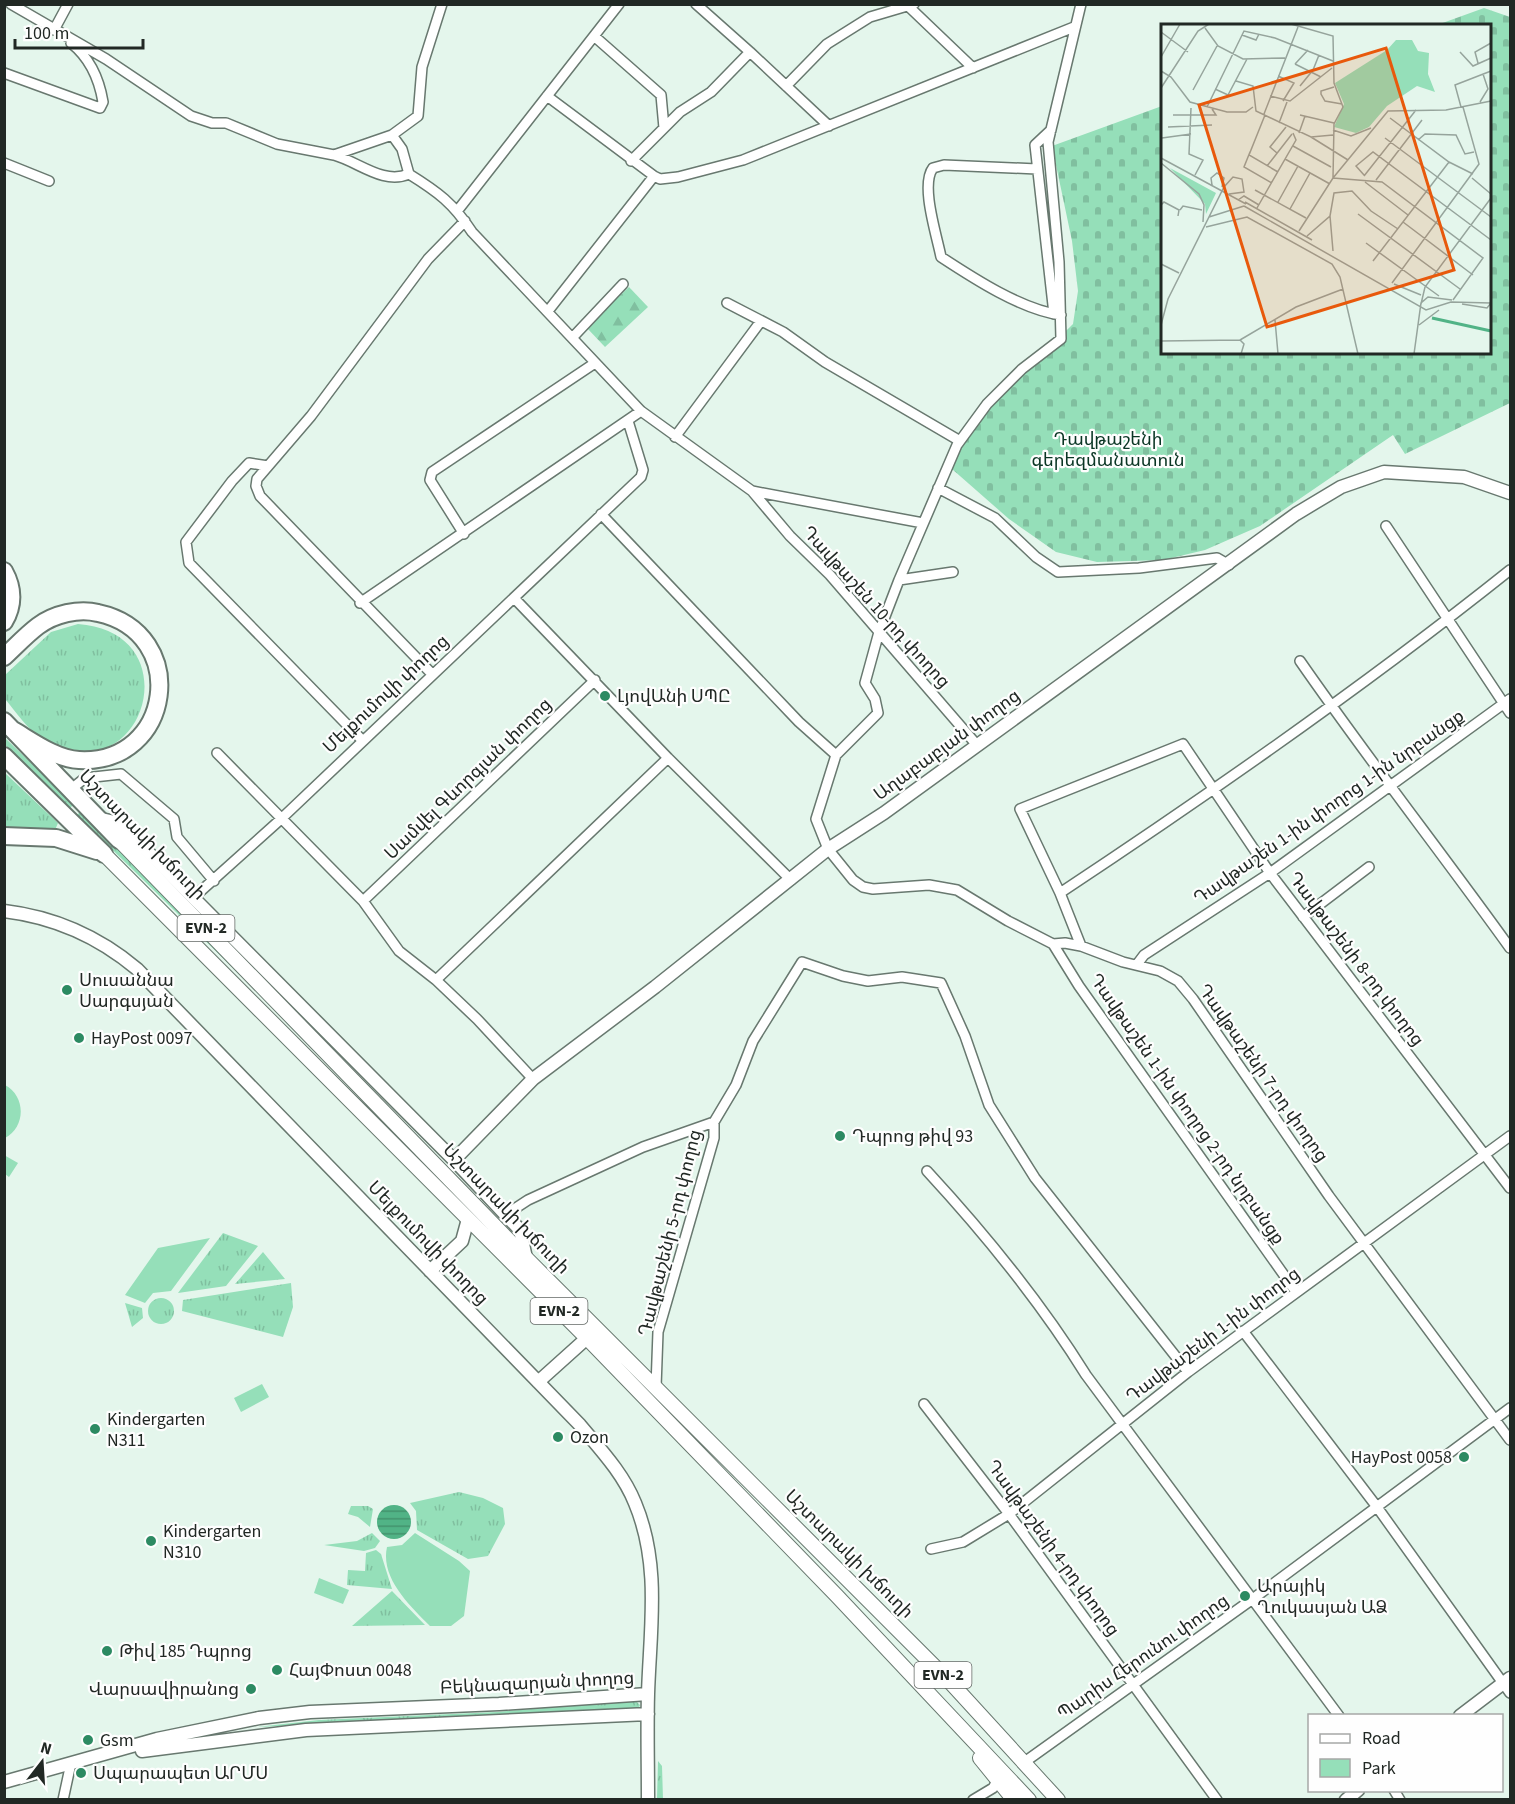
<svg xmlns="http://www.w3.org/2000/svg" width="1515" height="1804" font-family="'Source Sans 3','Noto Sans Armenian',sans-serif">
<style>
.grass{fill:url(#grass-tufts)}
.forest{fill:url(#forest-firs)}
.cemetery{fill:url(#cemetery-stones)}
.park{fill:#95dfb9}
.water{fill:url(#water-rules)}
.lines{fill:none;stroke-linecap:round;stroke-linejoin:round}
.street-casing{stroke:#68786f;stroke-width:12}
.secondary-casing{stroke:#68786f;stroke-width:15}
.primary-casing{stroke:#68786f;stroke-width:16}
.highway-casing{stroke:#68786f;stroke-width:20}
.street{stroke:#fff;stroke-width:9}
.secondary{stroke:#fff;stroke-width:12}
.primary{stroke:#fff;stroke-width:14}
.highway{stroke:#fff;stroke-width:16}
.poi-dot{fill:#2c8a62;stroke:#fefefe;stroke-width:2}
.labels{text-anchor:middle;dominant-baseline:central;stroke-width:4.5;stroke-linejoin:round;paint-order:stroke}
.shield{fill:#fefefe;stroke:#636865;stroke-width:1.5}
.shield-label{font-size:16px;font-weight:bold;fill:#212824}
.park-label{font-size:18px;fill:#0a3624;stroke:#fefefe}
.street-label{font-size:18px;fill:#212824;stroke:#fefefe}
.poi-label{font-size:18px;fill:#212824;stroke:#fefefe;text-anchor:start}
.inset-river{fill:none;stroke:#51b386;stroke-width:3}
.inset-road{fill:none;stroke:#96a49c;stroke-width:1.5}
.view{fill:#e8590c;fill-opacity:0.15;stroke:#e8590c;stroke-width:3}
.inset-edge{fill:none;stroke:#212824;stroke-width:3}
</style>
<defs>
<pattern id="grass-tufts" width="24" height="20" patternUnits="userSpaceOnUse" patternTransform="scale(1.5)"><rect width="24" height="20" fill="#95dfb9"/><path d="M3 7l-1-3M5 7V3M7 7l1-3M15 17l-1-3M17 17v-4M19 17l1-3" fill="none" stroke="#80bf9f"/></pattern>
<pattern id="forest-firs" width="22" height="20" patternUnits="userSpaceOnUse" patternTransform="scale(1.5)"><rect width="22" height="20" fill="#95dfb9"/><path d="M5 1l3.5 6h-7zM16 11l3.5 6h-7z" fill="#80bf9f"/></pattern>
<pattern id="cemetery-stones" width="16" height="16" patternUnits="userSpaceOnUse" patternTransform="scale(1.5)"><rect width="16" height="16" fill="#95dfb9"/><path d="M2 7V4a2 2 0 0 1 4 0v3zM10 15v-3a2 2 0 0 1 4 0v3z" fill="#80bf9f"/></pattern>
<pattern id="water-rules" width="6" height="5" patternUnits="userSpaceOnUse" patternTransform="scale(1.5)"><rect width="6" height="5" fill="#51b386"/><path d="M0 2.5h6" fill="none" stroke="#43926d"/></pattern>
</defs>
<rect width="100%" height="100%" fill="#e4f6ec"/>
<path class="grass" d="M78 624C194 632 143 800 42 739 28 730 16 712 5 699V675L51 632Z
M4 737 74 804 70 808 5 745Z
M4 772 58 823 55 830 5 828Z
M81 811 275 1009 77 815Z
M223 1233 258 1246 226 1286 178 1293Z
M263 1252 285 1279 235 1284Z
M291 1283 293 1307 283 1337 182 1311 183 1300Z
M148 1311a13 13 0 1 1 26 0a13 13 0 1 1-26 0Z
M125 1303 142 1308 143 1318 132 1327Z
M459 1492 483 1498 503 1508 505 1524 488 1556 468 1559 417 1530 416 1511 410 1503Z
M351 1506H368L373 1509 370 1527 358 1517 348 1514Z
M372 1533 380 1541 375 1548 364 1551 324 1545 357 1541Z
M376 1550 381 1554 392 1589 347 1585 348 1570 365 1571 366 1553Z
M392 1591 425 1625 352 1626Z
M635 1700 640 1705 638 1710 257 1727 319 1720 497 1712Z
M658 1761 662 1766 663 1799H657Z"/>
<path class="forest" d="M629 287 648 307 605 347 586 327Z"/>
<path class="cemetery" d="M1484 8 1510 17V403L1405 454 1393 435 1260 526 1205 550 1163 560 1097 562 1056 552 1009 519 952 469 972 424 1073 324 1078 291 1072 241 1052 146 1162 106V352H1490V26L1437 25Z"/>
<path class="park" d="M5 1085C26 1096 26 1127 5 1138Z
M4 1155 18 1163 9 1177 5 1174Z
M210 1238 171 1291 153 1293 145 1303 125 1295 158 1248Z
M262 1384 269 1397 241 1412 234 1398Z
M415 1533 459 1561 470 1571 464 1616 451 1626H430C410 1606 380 1578 387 1547L402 1545Z
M319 1578 349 1590 343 1604 314 1593Z"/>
<path class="water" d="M377 1522a17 17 0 1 1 34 0a17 17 0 1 1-34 0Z"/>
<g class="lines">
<defs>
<path id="street" d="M11 4 106 59 191 116 212 123H226L277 144 334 155 392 135
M442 4 422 67 418 116 392 135 402 149 409 174C438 192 453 203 472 232L641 411 752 491 923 523
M906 4 973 68
M1081 4 1048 142 1059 262 1061 339 1022 369 987 404 957 445 899 580 879 632 865 683 875 699 878 713 836 755 816 819 828 849 853 880 863 887 873 889 929 885 957 890 1008 921 1053 944 1065 943 1081 946 1123 962 1160 971 1178 981 1193 999 1329 1196 1510 1440
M54 30 68 4
M594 36 661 95 664 128
M750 52 829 126
M4 73 100 108 103 102C99 78 90 58 71 43
M786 86 827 44 870 17 914 4
M547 96 654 176 660 179 678 177 743 160 1074 27
M1051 130 1035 145 1054 314
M334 155C359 162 383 185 409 174
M631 161 680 112 711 92 750 52 696 4
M4 163 49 181
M1037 169 944 165 933 168C920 185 937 236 941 257 973 278 1022 310 1061 315
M458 210 619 4
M727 303 783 332 825 362 960 441
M548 311 654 176
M573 337 623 284
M675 437 761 321
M268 466 249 463 232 481 186 542 189 563 362 740
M938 488 995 518 1036 557 1058 572 1139 568 1217 558 1229 565
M752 491 790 536 830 575 976 744
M601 514 799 722 836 755
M1386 526 1510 713
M464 534 430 480 432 472 595 363
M899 580 953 572
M514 598 668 758 791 880
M360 603 641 411
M1300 661C1368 759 1441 852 1510 948
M432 674 260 496 256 486 257 479 311 416 428 259 465 221
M217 753 363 901 399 951 436 980 477 1019 533 1079
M70 790 85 778 121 774 174 819 177 837 214 881
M1060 893 1020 809 1183 744 1270 873 1510 1188
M193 898 281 819 641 477 643 470 628 421
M363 901 595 680
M1303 917 1369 867
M1053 944 1079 986 1296 1292
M1081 946 1060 893C1214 791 1366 685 1510 570
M1138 963 1144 955 1270 873 1510 699
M436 980 668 758
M927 1171C986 1235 1040 1301 1086 1375L1339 1716
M505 1215 528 1200 643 1147 714 1122 736 1085 753 1041 802 962 843 976 868 981 902 977 941 983 965 1036 989 1105 1035 1178 1188 1372
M1243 1331 1377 1507 1510 1693
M656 1387 658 1332 714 1138V1122
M924 1404 1009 1514 1217 1800
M931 1549 963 1542 1009 1514 1188 1372 1510 1136
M1026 1761 1254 1598 1510 1408
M1394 1790 1400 1800
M63 1800 71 1763
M973 1800 993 1788 997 1781"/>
<path id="secondary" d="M97 818 119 823 454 1160 520 1230 526 1258
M4 911C54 917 99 937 137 969L580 1425C600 1449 623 1473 635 1503 661 1565 650 1629 648 1694 647 1729 648 1764 648 1800
M454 1160 533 1079 655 987 828 849 884 813 1296 514 1341 487 1384 472 1464 477 1510 493
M430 1271 462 1241 468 1219
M538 1382 587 1338
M1460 1716 1510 1678
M142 1751 306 1730 648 1714
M4 1782 157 1739 259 1718 310 1712 499 1704 648 1694
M1346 1800 1358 1790"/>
<path id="primary" d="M119 840 526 1258 952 1684 1058 1800
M104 854 587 1338 837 1596 1029 1800
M980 1758 1014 1800"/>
<path id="highway" d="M4 571C14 589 14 605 4 622
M4 657C15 647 26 635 38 626 54 614 79 608 98 613 191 633 173 765 79 760 56 759 32 741 13 730
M4 721 119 840
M4 756 104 854
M4 836 56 838 97 851"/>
</defs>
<use href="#street" class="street-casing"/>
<use href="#secondary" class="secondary-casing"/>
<use href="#primary" class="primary-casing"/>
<use href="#highway" class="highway-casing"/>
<use href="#street" class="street"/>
<use href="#secondary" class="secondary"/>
<use href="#primary" class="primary"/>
<use href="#highway" class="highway"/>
</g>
<g class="poi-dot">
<circle cx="605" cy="696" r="6"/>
<circle cx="67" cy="990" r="6"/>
<circle cx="79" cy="1038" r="6"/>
<circle cx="840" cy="1136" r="6"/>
<circle cx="95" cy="1429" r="6"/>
<circle cx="558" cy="1437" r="6"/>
<circle cx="1464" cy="1457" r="6"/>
<circle cx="151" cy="1541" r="6"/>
<circle cx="1245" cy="1596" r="6"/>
<circle cx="107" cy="1651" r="6"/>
<circle cx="277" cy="1670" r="6"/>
<circle cx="251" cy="1689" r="6"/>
<circle cx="88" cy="1740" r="6"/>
<circle cx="81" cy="1773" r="6"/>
</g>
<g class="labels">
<g class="shield">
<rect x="177.5" y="915" width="57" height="26" rx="4.5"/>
<rect x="530.5" y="1298" width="57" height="26" rx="4.5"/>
<rect x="914.5" y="1662" width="57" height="26" rx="4.5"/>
</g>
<g class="shield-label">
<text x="206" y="928">EVN-2</text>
<text x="559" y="1311">EVN-2</text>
<text x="943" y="1675">EVN-2</text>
</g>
<g class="park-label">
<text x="1108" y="439">Դավթաշենի<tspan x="1108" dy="21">գերեզմանատուն</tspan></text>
</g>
<g class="street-label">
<text transform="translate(876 607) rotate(48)">Դավթաշեն 10-րդ փողոց</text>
<text transform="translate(386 694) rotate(-43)">Մելքումովի փողոց</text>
<text transform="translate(947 745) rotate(-36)">Աղաբաբյան փողոց</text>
<text transform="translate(468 779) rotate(-44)">Սամվել Գևորգյան փողոց</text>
<text transform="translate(1329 807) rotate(-35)">Դավթաշեն 1-ին փողոց 1-ին նրբանցք</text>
<text transform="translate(142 835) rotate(46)">Աշտարակի խճուղի</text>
<text transform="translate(1356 959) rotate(53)">Դավթաշենի 8-րդ փողոց</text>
<text transform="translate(1263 1073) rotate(55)">Դավթաշենի 7-րդ փողոց</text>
<text transform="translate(1187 1109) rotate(55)">Դավթաշեն 1-ին փողոց 2-րդ նրբանցք</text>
<text transform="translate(506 1209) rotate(46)">Աշտարակի խճուղի</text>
<text transform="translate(670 1233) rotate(-76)">Դավթաշենի 5-րդ փողոց</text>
<text transform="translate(428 1243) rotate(46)">Մելքումովի փողոց</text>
<text transform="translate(1213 1335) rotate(-37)">Դավթաշենի 1-ին փողոց</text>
<text transform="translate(1053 1548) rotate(54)">Դավթաշենի 4-րդ փողոց</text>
<text transform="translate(849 1554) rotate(45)">Աշտարակի խճուղի</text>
<text transform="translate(1143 1657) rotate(-35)">Պարիս Հերունու փողոց</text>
<text transform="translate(537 1683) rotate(-3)">Բեկնազարյան փողոց</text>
</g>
<g class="poi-label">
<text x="617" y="696">ԼյովԱնի ՍՊԸ</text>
<text x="79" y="980">Սուսաննա<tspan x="79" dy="21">Սարգսյան</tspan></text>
<text x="91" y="1038">HayPost 0097</text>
<text x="852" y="1136">Դպրոց թիվ 93</text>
<text x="107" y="1419">Kindergarten<tspan x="107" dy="21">N311</tspan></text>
<text x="570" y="1437">Ozon</text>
<text x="1452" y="1457" text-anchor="end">HayPost 0058</text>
<text x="163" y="1531">Kindergarten<tspan x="163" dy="21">N310</tspan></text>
<text x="1257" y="1586">Արայիկ<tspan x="1257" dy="21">Ղուկասյան ԱՁ</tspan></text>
<text x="119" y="1651">Թիվ 185 Դպրոց</text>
<text x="289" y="1670">ՀայՓոստ 0048</text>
<text x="239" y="1689" text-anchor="end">Վարսավիրանոց</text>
<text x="100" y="1740">Gsm</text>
<text x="93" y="1773">Սպարապետ ԱՐՄՍ</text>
</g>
</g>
<g transform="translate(1161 24)">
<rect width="330" height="330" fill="#e4f6ec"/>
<path d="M9 144 55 169 45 190 44 180Z" fill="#95dfb9"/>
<path d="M235 16H251L257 27 268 29 267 50 274 68 256 62 226 82 208 103 195 109 173 103 183 80 174 59 226 26Z" fill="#95dfb9"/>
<path class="inset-river" d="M271 294 330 307"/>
<path class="inset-road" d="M130 0 172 12 173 59 182 83 173 100 172 154M44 4 57 22 82 35 124 34M0 8 27 28M81 11 95 16 98 10M299 28 312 42 330 34M0 33 19 0M317 39 314 28 330 19M134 40 160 53M134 40 147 26M0 47 10 53 29 78 66 88H85L92 83M117 52 133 59 122 77M75 57 92 62 95 87 150 113 172 111M139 62 152 46 158 31M173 63 160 67V70L164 77 181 80M0 64 37 7 48 0M54 65 67 71 86 35M32 66 56 22M109 72 129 77 171 44M319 78 327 65 322 50M46 83 83 7 114 14 172 37M300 83 294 61 330 47M30 84 28 130 42 136 34 151M103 90 137 3M12 91H55L51 85M104 91 88 131 117 148M139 91 173 99M229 94 288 138 312 150M118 99 126 78M7 103 51 101M172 106 190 112 210 104M138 109 144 92M150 113 187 136M1 114 30 110M224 114 330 193M257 116 264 110 295 111 304 130 313 128M132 122 170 143M89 128 83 143 111 159M116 129 109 123 125 103M0 134 85 180M124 135 169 160M0 139 38 170 43 181 42 198M106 142 131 110M203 151 195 142 212 128 330 216M203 152 255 86M172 154 221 158 322 234 292 276M311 154 330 170M215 156 261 96M204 158 247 191M51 161 50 154 56 149 63 154 61 163M94 166 145 194M77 176 83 172 98 181M84 178 151 216M117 178 137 142M0 181 3 178 18 186 17 192M83 182 265 286 290 278 330 279M96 184 135 116 132 109M129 185 149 149M19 186 22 182 41 186M197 190 299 265M169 192 172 227M48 193 83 182M242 198 312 251M45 203 86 193 171 240 179 253 197 330M138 207 172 154 227 87 285 86 330 77M146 212 169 192 173 169 191 167 210 187 237 205M205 219 278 272M212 237 288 138M0 240 18 249M231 259 318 140 302 83M233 260 260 271M260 280 264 263 330 174M301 280 326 284 330 279M114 296 117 330M0 301 7 275 63 163 72 153 81 155 83 168 68 170M258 301 278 286M79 316 135 283 182 265M0 317 79 316 83 320 80 330M253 330 260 279 267 273 291 276"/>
<path class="view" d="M225 24 293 246 106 303 38 81Z"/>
<rect width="330" height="330" class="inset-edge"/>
</g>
<rect width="1515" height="1804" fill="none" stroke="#212824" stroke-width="12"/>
<rect x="1308" y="1714" width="195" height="78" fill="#fefefe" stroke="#a6a8a7" stroke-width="1.5"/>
<rect x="1320" y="1734" width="30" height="9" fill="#ffffff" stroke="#a6a8a7" stroke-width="1.5"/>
<text x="1362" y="1744" font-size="18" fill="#212824">Road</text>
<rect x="1320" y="1759" width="30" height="18" fill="#95dfb9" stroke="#a6a8a7" stroke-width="1.5"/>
<text x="1362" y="1774" font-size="18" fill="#212824">Park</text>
<g transform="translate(42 1762) rotate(17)" stroke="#fefefe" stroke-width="4.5" paint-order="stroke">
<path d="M0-4.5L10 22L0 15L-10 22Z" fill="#212824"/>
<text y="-9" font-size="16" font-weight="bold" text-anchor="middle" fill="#212824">N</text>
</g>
<path d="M15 39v9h128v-9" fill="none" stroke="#212824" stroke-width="3"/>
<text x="24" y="39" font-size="18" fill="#212824" stroke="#fefefe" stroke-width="4.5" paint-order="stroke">100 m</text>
</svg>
